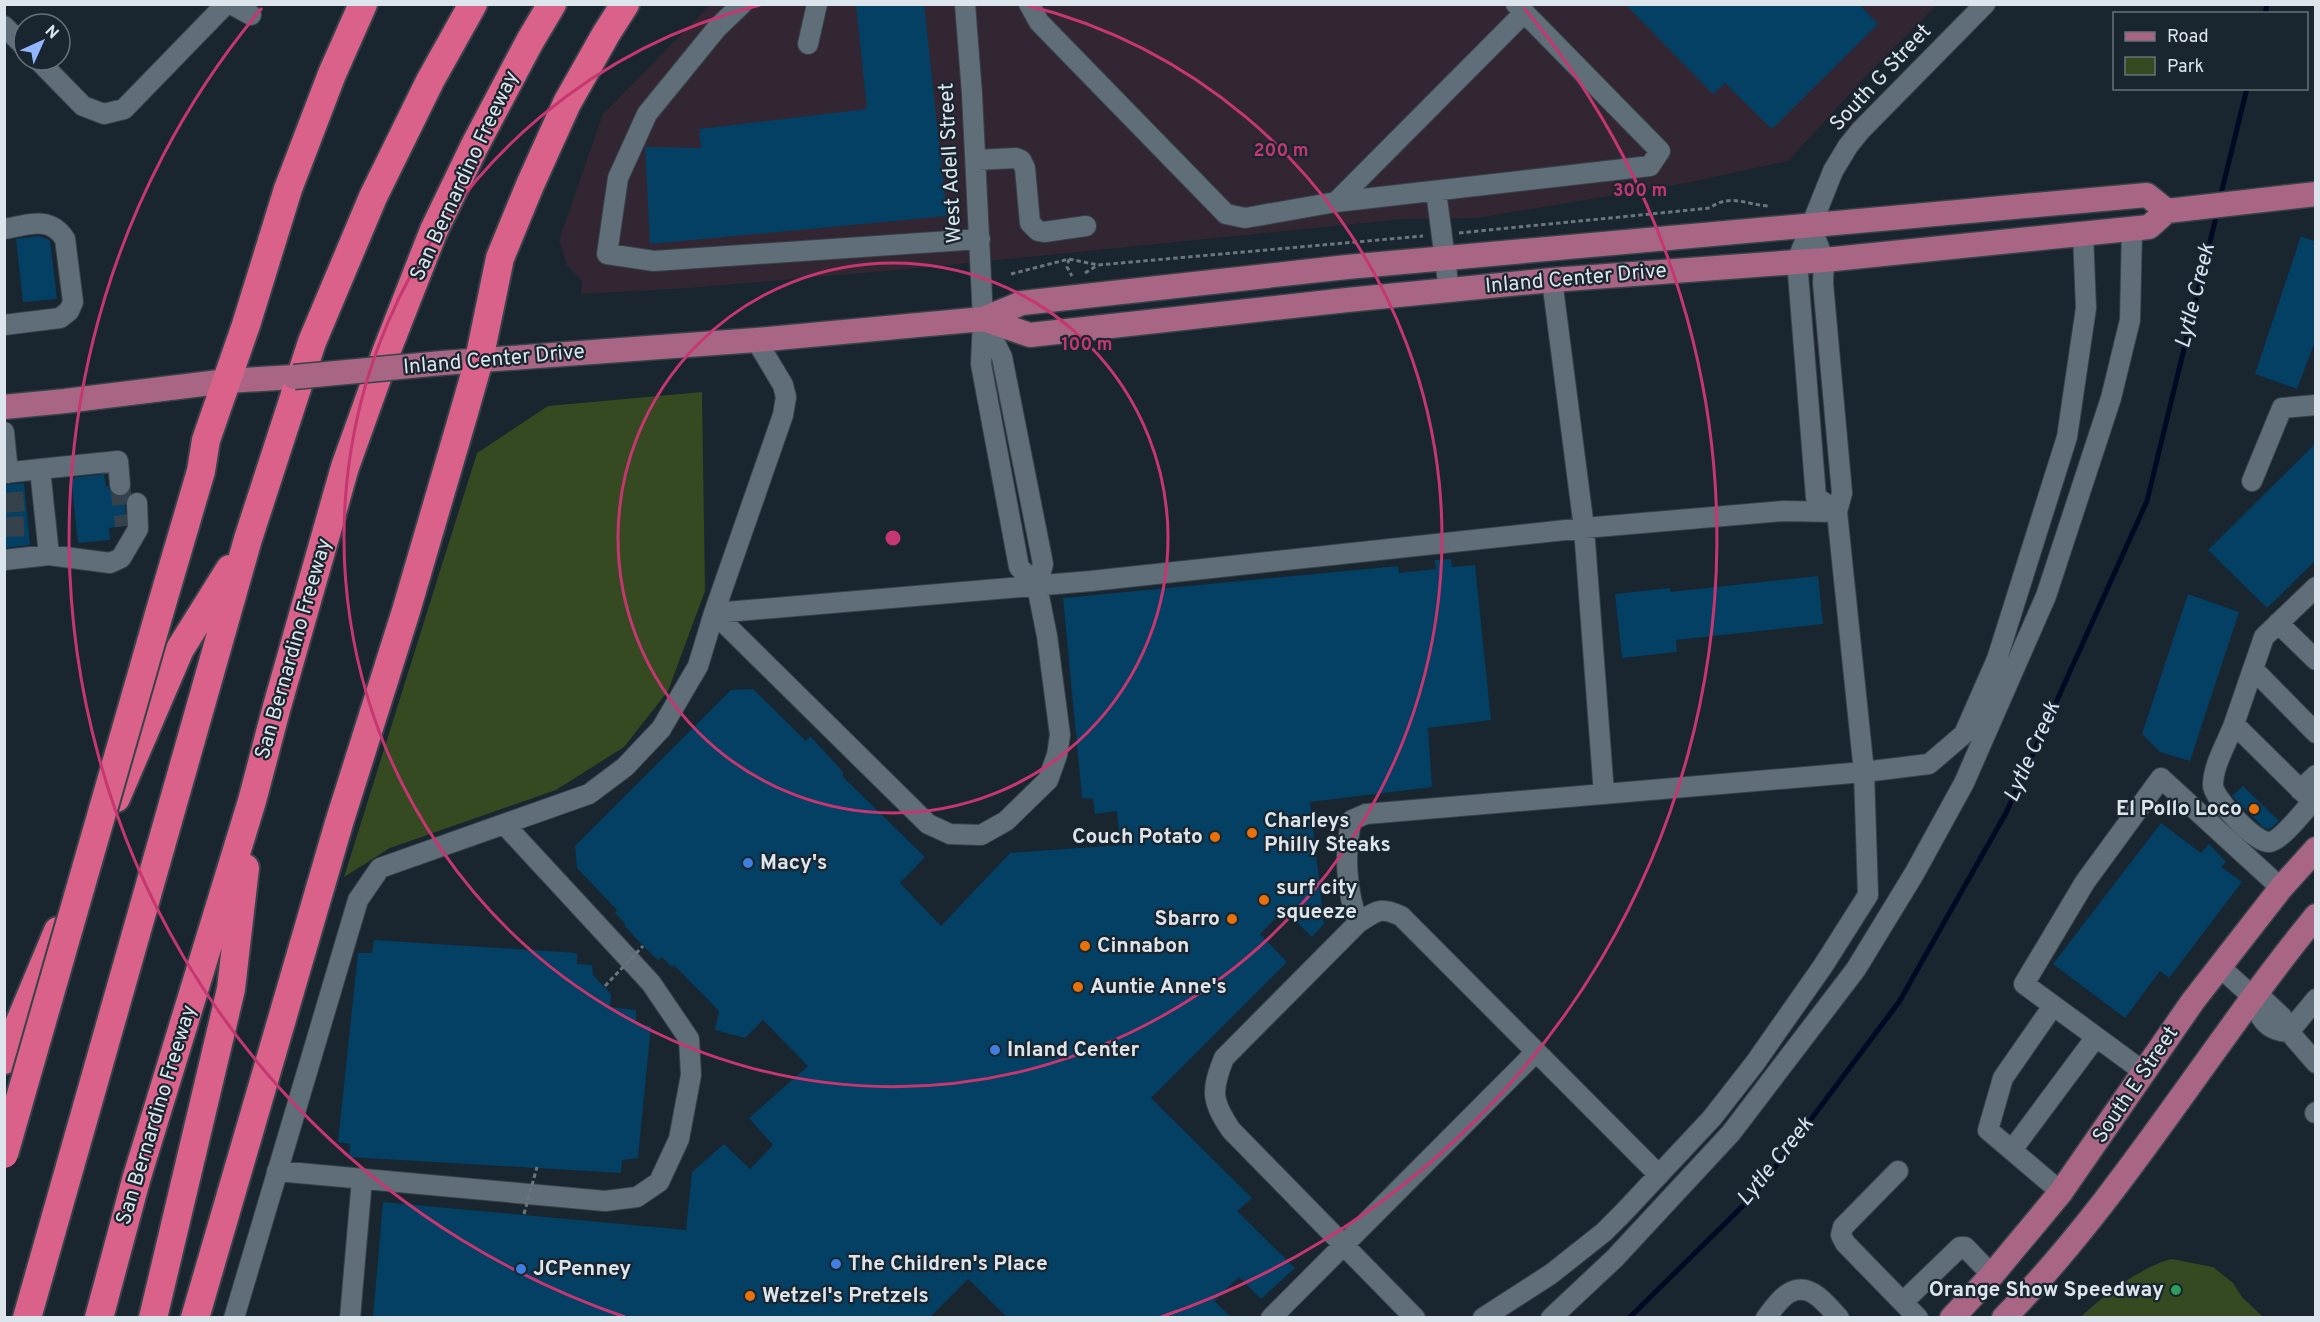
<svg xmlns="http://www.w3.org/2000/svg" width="2320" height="1322" font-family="Overpass,sans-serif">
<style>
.industrial{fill:#332633}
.green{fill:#354a20}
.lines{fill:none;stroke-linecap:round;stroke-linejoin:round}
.stream{stroke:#000923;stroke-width:5}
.building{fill:#043f64}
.minor-tunnel{stroke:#36424b;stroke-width:20;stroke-dasharray:20 10;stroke-linecap:butt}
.minor-casing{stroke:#38424a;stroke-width:22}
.major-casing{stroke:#38424a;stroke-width:27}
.highway-casing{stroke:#38424a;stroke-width:32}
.path{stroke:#6a757d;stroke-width:3;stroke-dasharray:4.5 3;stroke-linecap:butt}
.minor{stroke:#606e7a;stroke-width:20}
.major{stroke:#a96684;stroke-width:24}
.highway{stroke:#da618a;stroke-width:28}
.major-bridge-casing{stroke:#38424a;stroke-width:27;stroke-linecap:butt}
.highway-bridge-casing{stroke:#38424a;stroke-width:32;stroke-linecap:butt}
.path-bridge{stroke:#6a757d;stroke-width:3;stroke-dasharray:4.5 3;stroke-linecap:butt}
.major-bridge{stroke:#a96684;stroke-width:24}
.highway-bridge{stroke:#da618a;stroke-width:28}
.ring{fill:none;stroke:#c63771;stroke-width:3}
.food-dot{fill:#e8710a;stroke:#19252f;stroke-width:2}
.shop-dot{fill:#3f7fe0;stroke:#19252f;stroke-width:2}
.leisure-dot{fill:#2e9e5b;stroke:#19252f;stroke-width:2}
.labels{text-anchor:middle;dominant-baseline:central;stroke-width:4.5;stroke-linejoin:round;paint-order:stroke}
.street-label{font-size:21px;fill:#dde5ec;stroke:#19252f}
.poi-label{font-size:21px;font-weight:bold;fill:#dde5ec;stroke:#19252f;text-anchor:start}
.water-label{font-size:22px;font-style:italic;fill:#d5e3f4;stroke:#19252f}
.centre{fill:#c63771;stroke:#19252f;stroke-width:3}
.ring-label{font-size:18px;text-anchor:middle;font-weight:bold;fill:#c63771;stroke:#19252f;stroke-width:4.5;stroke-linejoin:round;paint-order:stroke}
</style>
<rect width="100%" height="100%" fill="#19252f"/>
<path class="industrial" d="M710 5H1937L1867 75 1788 161 1686 183 1477 218 1403 219 909 269 689 288 581 294 582 281 567 265 559 240 603 114Z"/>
<path class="green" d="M702 392 705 591 668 691 624 747 556 790 390 848 344 877 477 453 548 406Z
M2172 1259 2213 1267 2233 1283 2242 1297 2263 1317H2081C2101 1297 2144 1265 2172 1259Z"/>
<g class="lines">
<path class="stream" d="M2265 14 2267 4
M2220 198 2247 88
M1629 1318 1754 1195 1899 1002 2006 813 2147 501 2217 213"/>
</g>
<path class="building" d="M856 4H924L947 216 650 244 645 147 701 148 699 129 867 109Z
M1625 4H1859L1878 24 1772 129 1725 83 1713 94Z
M38 236 50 240 57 299 23 302 16 239Z
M2301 236 2316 242V339L2297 389 2255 374Z
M2316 443V560L2267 608 2208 550Z
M104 474 106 486H108L114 496 122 497 129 493 125 503 126 526 109 528 110 540 78 543 71 478Z
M24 483 30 545 4 548V485Z
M1451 559 1452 567 1475 565 1491 720 1428 728 1432 787 1310 802 1324 924 1312 937 1284 910 1260 934 1287 962 1151 1098 1252 1198 1237 1211 1295 1268 1261 1299 1239 1277 1214 1301 1231 1317H1007L968 1279 930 1317H373L383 1202 686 1230 692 1172 724 1144 750 1169 773 1145 749 1118 808 1066 763 1020 745 1038 715 1030 719 1011 674 965 672 967 662 957 658 960 643 946 624 925 625 923 615 913 617 910 577 868 575 846 731 690 753 689 806 741 810 736 843 772V777L925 857 900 883 941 926 1010 853 1120 845 1117 811 1095 814 1093 799 1082 798 1063 598 1398 566 1399 573 1436 569 1435 560Z
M1818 576 1823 624 1676 640 1677 652 1622 658 1615 594 1670 588V592Z
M2188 594 2239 612 2190 761 2160 752 2142 734Z
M2243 786 2279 821 2272 827 2268 830 2262 826 2232 796Z
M2161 823 2201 853 2209 844 2226 862 2221 867 2242 882 2169 978 2160 971 2125 1018 2053 964Z
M374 940 577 953V964L592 965 593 975 611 994 610 1007 636 1010V1024L651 1026 638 1158 622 1160 621 1173 349 1157 350 1144 338 1142 358 953H372Z"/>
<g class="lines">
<path class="minor-tunnel" d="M120 485 125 526
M4 503 26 501
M4 527 28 526"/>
<defs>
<path id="minor" d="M231 4 251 15
M742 4 717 28 647 114 618 178 607 254 654 261 980 239
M965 4 972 94 983 319 981 364 1019 567 1037 586
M1029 4 1039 22 1226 214 1245 218 1336 202 1650 166 1660 151 1516 4
M4 26 24 46
M808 44 817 4
M38 60 83 106 104 114 124 109 226 4
M976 160 1016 158 1021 160 1025 168 1030 223 1038 231 1044 232 1086 226
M1436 191 1449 290
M1336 202 1524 13
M4 229C28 225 50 215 65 239L73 302 69 311 60 318 4 325
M4 432 8 473
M40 469 118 461 120 485
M4 473 40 469 49 555 4 560
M2252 481 2282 408 2316 405
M1837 512 1816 497 1797 261 1833 171 1848 146 1861 130 1985 4
M49 555 110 563 121 558 138 529 137 503
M2316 587 2264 637 2234 724 2316 805
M714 613 1091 581 1584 528 1552 280
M714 613 928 824 950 834 981 835 1006 821 1048 780 1057 755 1060 735 1047 636 1037 586 1043 564 1002 357 983 319
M2278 623 2316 660
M2253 669 2316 733
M2234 724C2227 743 2213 765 2213 785 2213 798 2256 844 2269 842 2281 841 2303 812 2312 802
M2300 790 2316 775
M1604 794 1584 528 1783 511 1837 512
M1358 923C1347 893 1343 852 1352 820L1366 814 1864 772 1837 512 1842 493 1823 283 1824 260 1811 227
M2221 968 2253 997 2264 1000 2282 1017 2289 1032 2316 1063
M2253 997C2258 1017 2266 1031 2289 1032
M2053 1006 2003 1078 1988 1130 2061 1192
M2289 1032 2316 999
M2144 1072 2024 984 2085 882 2161 778 2281 888
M2315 1113 2316 1112
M2012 1150 2096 1037
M277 1171 605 1201 637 1197 659 1182 679 1139 691 1075 689 1039 651 983 504 824
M1898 1171 1843 1227 1841 1235 1845 1243 1918 1318
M1903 1302 1960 1247H1965L1992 1275
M234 1318 358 900 380 868 589 794 625 767 661 729 698 666 714 613 783 415 786 397 783 385 756 340
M350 1318 362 1179
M1271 1318 1536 1052
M1415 1318 1231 1130C1211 1100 1211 1091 1224 1058L1358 923C1377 911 1379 906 1401 916L1659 1175
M1483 1318 1551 1274 1604 1232 1624 1212 1712 1118 1755 1063 1823 966 1868 895 1864 772 1929 764 1964 734 1997 659 2067 437 2086 308 2083 233
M1551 1318 1615 1258 1731 1133 1856 969 1914 874 1964 783 2046 596 2111 398 2130 320 2132 229
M1766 1318C1772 1310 1780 1298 1789 1293 1810 1281 1826 1304 1839 1318"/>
<path id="major" d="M983 319 1030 335 1347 300 1552 280 1824 260 2149 227 2167 211 2316 194
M442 363 756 340 983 319 1022 303 1347 267 2147 195 2167 211
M4 407 65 401 227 381 294 377
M1952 1318 1992 1275 2061 1192 2193 1001 2281 888 2316 849
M2004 1318C2123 1196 2209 1047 2316 916"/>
<path id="highway" d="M159 614 201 471 206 440 246 325 288 189 332 74 363 4
M116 798 180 649 230 569
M4 1060 58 931
M27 1318 248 539 312 342 373 197 430 81 473 4
M99 1318 136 1180 252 801 276 710 345 467 387 350 434 230 475 145 530 41 552 4
M153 1318 231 989 245 868
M195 1318 339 823 406 611 463 416 479 360 500 258 530 185 567 103 606 34 625 4"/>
</defs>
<use href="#minor" class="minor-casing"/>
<use href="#major" class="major-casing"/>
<use href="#highway" class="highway-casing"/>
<path class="path" d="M1459 233 1710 208C1730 193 1746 205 1769 206
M1069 259 1067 267 1072 276
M1085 273 1098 265
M1011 274 1069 259 1098 265 1423 236"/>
<use href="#minor" class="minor"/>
<use href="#major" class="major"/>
<use href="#highway" class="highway"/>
<defs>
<path id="major-bridge" d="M294 377 442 363"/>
<path id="highway-bridge" d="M4 1154 159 614"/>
</defs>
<use href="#major-bridge" class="major-bridge-casing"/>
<use href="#highway-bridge" class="highway-bridge-casing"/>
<path class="path-bridge" d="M605 986 643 946
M524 1214 537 1167"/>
<use href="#major-bridge" class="major-bridge"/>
<use href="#highway-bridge" class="highway-bridge"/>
</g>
<g class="ring">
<circle cx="893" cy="538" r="275"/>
<path d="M1026 5A549 549 0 1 1 760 5"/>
<path d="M625 1317A824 824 0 0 1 262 8M1524 8A824 824 0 0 1 1161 1317"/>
</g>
<g class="food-dot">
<circle cx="2254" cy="809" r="6"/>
<circle cx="1252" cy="833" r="6"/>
<circle cx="1215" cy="837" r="6"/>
<circle cx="1264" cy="900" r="6"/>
<circle cx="1232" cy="919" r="6"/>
<circle cx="1085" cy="946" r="6"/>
<circle cx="1078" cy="987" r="6"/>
<circle cx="750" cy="1296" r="6"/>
</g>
<g class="shop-dot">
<circle cx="748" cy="863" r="6"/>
<circle cx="995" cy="1050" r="6"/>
<circle cx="836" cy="1264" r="6"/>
<circle cx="521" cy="1269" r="6"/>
</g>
<circle class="leisure-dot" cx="2176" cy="1290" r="6"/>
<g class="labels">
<g class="street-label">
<text transform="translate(1881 78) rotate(-47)">South G Street</text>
<text transform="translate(951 163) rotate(-93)">West Adell Street</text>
<text transform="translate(465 176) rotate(-65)">San Bernardino Freeway</text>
<text transform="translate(1576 279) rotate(-5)">Inland Center Drive</text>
<text transform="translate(494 360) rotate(-5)">Inland Center Drive</text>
<text transform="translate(294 649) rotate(-74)">San Bernardino Freeway</text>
<text transform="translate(2136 1085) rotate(-56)">South E Street</text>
<text transform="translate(157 1115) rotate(-73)">San Bernardino Freeway</text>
</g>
<g class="poi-label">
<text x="2242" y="809" text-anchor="end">El Pollo Loco</text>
<text x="1264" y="821">Charleys<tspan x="1264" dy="24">Philly Steaks</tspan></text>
<text x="1203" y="837" text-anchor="end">Couch Potato</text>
<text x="760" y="863">Macy's</text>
<text x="1276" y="888">surf city<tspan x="1276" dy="24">squeeze</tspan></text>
<text x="1220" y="919" text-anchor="end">Sbarro</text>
<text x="1097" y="946">Cinnabon</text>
<text x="1090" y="987">Auntie Anne's</text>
<text x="1007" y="1050">Inland Center</text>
<text x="848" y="1264">The Children's Place</text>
<text x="533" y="1269">JCPenney</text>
<text x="2164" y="1290" text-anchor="end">Orange Show Speedway</text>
<text x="762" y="1296">Wetzel's Pretzels</text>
</g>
<g class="water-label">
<text transform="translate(2196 296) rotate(-76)">Lytle Creek</text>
<text transform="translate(2033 752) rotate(-66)">Lytle Creek</text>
<text transform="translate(1776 1162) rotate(-51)">Lytle Creek</text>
</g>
</g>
<circle cx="893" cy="538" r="9" class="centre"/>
<g class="ring-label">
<text x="1281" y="156">200 m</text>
<text x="1640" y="196">300 m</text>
<text x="1087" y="350">100 m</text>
</g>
<rect width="2320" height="1322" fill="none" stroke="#dde5ec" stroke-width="12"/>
<rect x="2113" y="12" width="195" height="78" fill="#19252f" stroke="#67727b" stroke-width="1.5"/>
<rect x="2125" y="32" width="30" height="9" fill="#a96684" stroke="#67727b" stroke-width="1.5"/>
<text x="2167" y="42" font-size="18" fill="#dde5ec">Road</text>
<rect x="2125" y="57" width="30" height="18" fill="#354a20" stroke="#67727b" stroke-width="1.5"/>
<text x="2167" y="72" font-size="18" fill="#dde5ec">Park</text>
<g transform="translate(42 42) rotate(45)"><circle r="28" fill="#19252f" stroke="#67727b" stroke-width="1.5"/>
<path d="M0-4.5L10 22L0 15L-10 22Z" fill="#92b7fd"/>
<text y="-9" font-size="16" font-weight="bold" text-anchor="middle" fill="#dde5ec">N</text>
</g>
</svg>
